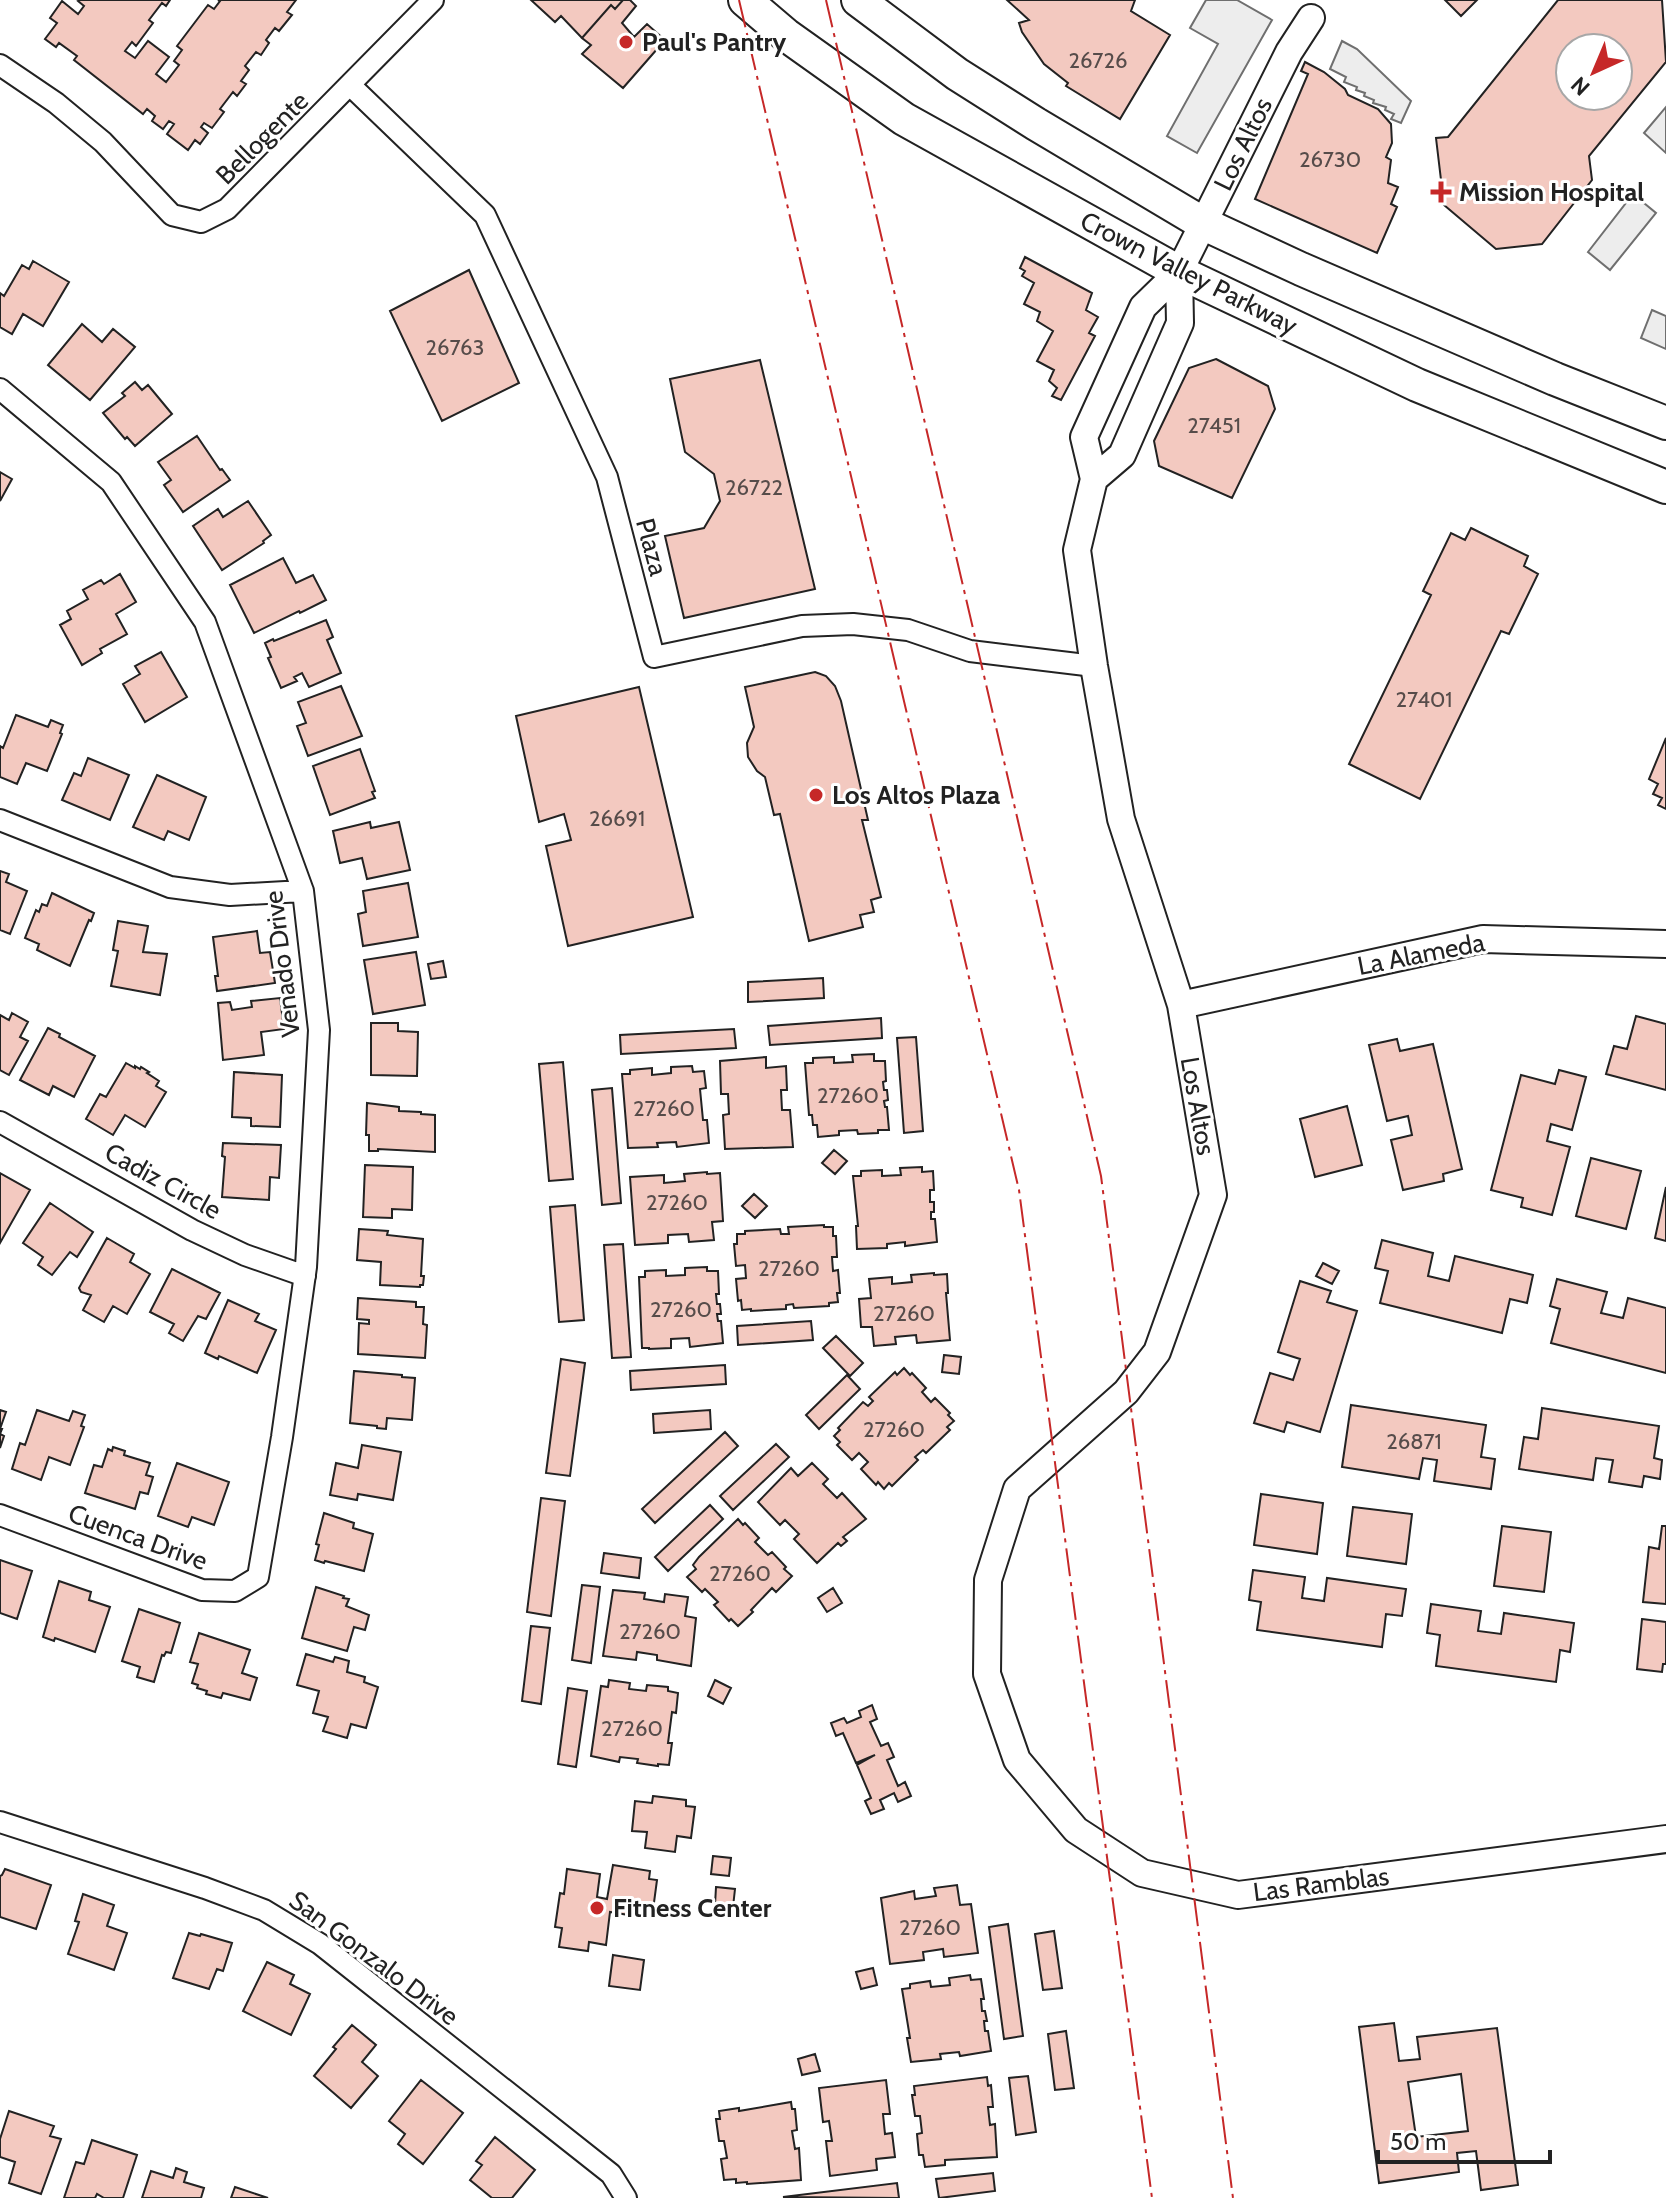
<svg xmlns="http://www.w3.org/2000/svg" width="1666" height="2198" font-family="Cabin,sans-serif">
<style>
.parking{fill:#ededed;stroke:#6f6f6f;stroke-width:2}
.building{fill:#f3c9c0;stroke:#222;stroke-width:2;fill-rule:evenodd}
.lines{fill:none;stroke-linecap:round;stroke-linejoin:round}
.minor-casing{stroke:#222;stroke-width:24}
.tertiary-casing{stroke:#222;stroke-width:30}
.primary-casing{stroke:#222;stroke-width:36}
.minor{stroke:#fff;stroke-width:20}
.tertiary{stroke:#fff;stroke-width:26}
.primary{stroke:#fff;stroke-width:32}
.power{stroke:#c62828;stroke-width:2;stroke-dasharray:28 6 4 6;stroke-linecap:butt}
.poi-dot{fill:#c62828;stroke:#fff;stroke-width:3}
.labels{text-anchor:middle;dominant-baseline:central;stroke-width:6;stroke-linejoin:round;paint-order:stroke}
.number-label{font-size:22px;fill:#564c4a}
.poi-label{font-size:26px;font-weight:bold;fill:#222;stroke:#fff;text-anchor:start}
.street-label{font-size:26px;fill:#222;stroke:#fff}
</style>
<rect width="100%" height="100%" fill="#fff"/>
<path class="parking" d="M1206 0H1237L1272 20 1197 153 1167 136 1218 44 1190 28Z
M1342 41 1357 49 1411 101 1401 123 1391 119 1394 114 1385 110 1386 107 1373 103 1374 100 1364 96 1365 93 1356 90 1357 87 1344 82 1346 77 1330 69Z
M1666 107V153L1644 133Z
M1633 194 1656 213 1610 270 1588 252Z
M1652 310 1666 316V349L1641 338Z"/>
<path class="building" d="M80 0H170L166 6 162 3 149 20 153 23 136 46 132 42 125 51 135 58 148 41 169 57 156 74 166 82 179 65 174 61 182 50 177 46 208 5 214 9 220 1 218 0H296L287 12 292 15 279 31 275 28 266 40 269 43 261 55 256 52 245 66 249 70 241 81 246 84 237 96 233 92 220 109 224 112 212 128 204 123 201 127 208 133 200 144 195 140 188 150 167 134 174 124 169 121 163 129 152 121 155 116 147 109 143 114 74 60 77 56 59 43 56 47 45 39 57 23 50 18 62 1 78 14 84 6 78 1Z
M531 0H623L615 9 611 5 582 38 561 16 555 22Z
M623 0H630L636 6 622 23 634 37 647 24 665 40 623 88 582 54 591 45 582 38 611 5 615 9Z
M1007 0H1135L1131 11 1170 35 1120 119 1066 86 1068 83 1044 64 1022 32 1019 23 1029 20Z
M1445 0H1477L1461 16Z
M1558 0H1662L1666 62 1589 156 1592 180 1542 244 1496 249 1444 205 1436 138 1448 137ZM1570 48H1618V96H1570Z
M1305 62 1324 72 1345 89 1348 95 1378 109 1391 124 1392 143 1386 157 1391 160 1388 183 1398 187 1391 204 1397 207 1377 253 1255 199 1308 74 1301 71Z
M1025 257 1092 293 1086 310 1098 317 1089 333 1095 336 1061 400 1052 396 1057 388 1049 381 1054 370 1037 361 1053 331 1037 321 1040 312 1024 304 1034 283 1022 276 1025 271 1020 268Z
M33 261 69 282 43 326 23 314 12 334 0 327V293L4 296 22 265 29 269Z
M469 270 519 383 442 421 390 311Z
M82 324 102 342 113 329 135 347 90 400 48 365Z
M1216 359 1268 386 1275 409 1232 498 1159 466 1154 441 1189 368Z
M760 360 815 589 684 618 665 536 704 528 720 501 714 474 685 452 670 379Z
M135 382 142 390 148 385 172 414 135 446 127 437 125 439 103 413 125 396 122 393Z
M197 436 220 470 222 469 230 480 183 512 164 485 171 480 158 462Z
M0 472 12 479 0 501Z
M248 501 271 535 263 541 264 543 222 570 193 526 218 509 223 517Z
M1471 528 1528 556 1524 566 1538 574 1509 634 1501 631 1420 799 1349 764 1431 595 1423 591 1451 533 1465 540Z
M283 558 296 583 313 575 326 600 300 613 299 611 254 633 230 585Z
M120 574 136 602 116 614 127 634 100 649 102 653 82 665 60 625 71 619 67 611 88 599 83 590 101 580 104 584Z
M326 620 333 637 327 640 341 673 309 687 302 673 294 677 297 681 281 688 268 658 271 657 265 643 273 639 274 641Z
M161 652 187 697 145 722 123 684 140 674 135 666Z
M815 672 826 676 835 686 841 701 868 820H862L881 897 871 900 874 912 860 915 863 927 809 941 780 814 774 815 765 777 757 771 748 757 747 743 754 727 745 687Z
M341 686 362 736 308 756 297 726 306 723 298 702Z
M639 687 693 917 568 946 546 846 571 840 564 814 539 822 516 716Z
M16 715 48 727 51 720 63 725 60 733 62 734 47 771 26 763 17 784 0 777V746L3 748Z
M1666 738V809L1658 805 1662 798 1653 794 1658 784 1649 779Z
M360 749 375 791 372 792 375 798 330 815 313 766Z
M88 758 129 775 110 820 62 800 74 773 81 776Z
M157 775 206 797 189 840 168 831 164 840 133 827Z
M370 822 371 828 399 822 410 870 367 879 362 858 340 863 333 831Z
M0 871 9 874 6 882 27 891 10 934 0 930Z
M408 883 418 937 363 946 358 914 366 912 363 891Z
M52 893 94 913 91 921 89 920 70 966 37 950 39 944 25 938 36 910 39 912 42 904 47 906Z
M118 921 148 926 143 952 167 954 160 995 111 986 118 951 113 950Z
M257 931 260 953 270 952 275 983 217 991 215 976H218L213 937Z
M416 952 425 1005 373 1014 364 960Z
M443 961 446 977 431 979 428 964Z
M823 978 824 998 748 1002V982Z
M280 998 284 1029 261 1032 264 1055 223 1060 218 1003 230 1002 232 1010 252 1007 251 1001Z
M12 1013 28 1022 20 1037 28 1041 9 1075 0 1070V1015L9 1020Z
M1636 1016 1666 1024V1090L1606 1074 1614 1046 1627 1049Z
M881 1018 882 1038 770 1045 768 1026Z
M371 1023H398V1031L418 1032 417 1076 371 1075Z
M48 1028 60 1034 59 1037 95 1056 74 1097 53 1086 49 1095 20 1080Z
M734 1029 736 1048 621 1054 620 1035Z
M916 1037 923 1131 904 1133 897 1038Z
M1397 1039 1400 1051 1433 1044 1462 1169 1443 1174 1444 1181 1403 1190 1391 1140 1412 1135 1408 1116 1387 1121 1369 1045Z
M874 1054V1061H885L886 1081 883 1082 884 1090H887L888 1100 884 1101 885 1107H887L889 1130H878V1133L858 1134 857 1130 839 1131V1135L818 1137 817 1125H813L812 1115H809L805 1063H813V1058L834 1057V1063L853 1062 852 1055Z
M766 1057V1068L786 1066 787 1090H781L782 1110H790L793 1147 725 1149 723 1115 729 1114 728 1094H721L720 1061Z
M563 1062 573 1179 549 1181 539 1064Z
M126 1063 135 1068V1066L140 1069 141 1067 149 1072 147 1073 159 1081 156 1086 166 1092 145 1127 125 1115 113 1135 86 1119 100 1094 106 1097Z
M692 1066 693 1072 704 1071 706 1088 700 1089 703 1120H707L709 1143 677 1147 676 1142 657 1143 658 1147 628 1148 622 1074H630V1070L652 1068V1075L671 1073V1067Z
M1559 1070 1586 1077 1572 1130 1551 1124 1547 1141 1570 1147 1552 1215 1521 1207 1523 1198 1491 1190 1521 1075 1555 1084Z
M234 1072 282 1075 280 1127 251 1126V1118L232 1117Z
M612 1088 621 1203 602 1205 592 1090Z
M367 1103 399 1107V1111L421 1112V1114L435 1115V1152L378 1149V1151H369V1135H366Z
M1347 1106 1362 1165 1315 1177 1300 1119Z
M223 1143 281 1145 279 1178 270 1177 269 1200 222 1197 225 1157 222 1156Z
M834 1150 847 1161 835 1174 822 1163Z
M1591 1158 1641 1171 1626 1229 1576 1216Z
M365 1165 413 1167 412 1210 392 1209V1218L363 1217Z
M922 1167V1172L933 1171 934 1190H930V1202H934V1212H931V1219H935L937 1242 905 1246V1242L887 1244V1248L857 1249 856 1226H858L853 1176H861V1171L882 1170V1176L901 1175 900 1168Z
M707 1172V1174L720 1173 723 1221 712 1222 714 1240 689 1242 688 1234 668 1235V1243L635 1245 630 1177 664 1175V1183L685 1181 684 1174Z
M0 1173 30 1190 0 1243Z
M1666 1187V1241L1655 1238Z
M754 1194 767 1206 755 1218 742 1206Z
M50 1203 93 1232 77 1257 70 1252 52 1275 38 1265 43 1257 23 1243Z
M575 1205 584 1320 559 1322 550 1207Z
M824 1225V1227H833V1236H836L837 1257H832L833 1271 838 1270 840 1293H837L838 1302 829 1303V1306L794 1308 793 1304 786 1305V1309L751 1311V1309L742 1310 741 1300 738 1301 736 1279 746 1278 745 1265 736 1266 734 1244H737V1234H745V1231L780 1229 781 1234H789L788 1227Z
M359 1229 388 1231 387 1235 423 1239 421 1276H424L423 1285H420V1287L380 1285 381 1262 357 1260Z
M107 1238 134 1254 130 1262 150 1274 127 1314 113 1306 104 1322 83 1310 91 1295 81 1292 79 1288Z
M1382 1240 1433 1253 1428 1276 1449 1281 1455 1256 1533 1275 1527 1303 1510 1299 1502 1333 1380 1303 1388 1271 1375 1268Z
M623 1244 631 1357 612 1358 604 1245Z
M1323 1263 1339 1271 1332 1284 1316 1276Z
M707 1267V1271H718L719 1294H716L717 1304H720L721 1314H717L718 1321H721L723 1343 690 1347 689 1338 671 1339V1348L649 1349V1348H642L639 1277H645V1271L666 1270V1276L685 1275V1268Z
M172 1269 220 1293 206 1319 198 1316 183 1341 169 1333 174 1324 150 1312Z
M934 1273V1275L947 1274 948 1293H946L950 1340 917 1343 916 1335 895 1337 896 1344 874 1346 872 1327H861L859 1299 871 1298 869 1279 892 1277V1284L912 1282 911 1275Z
M1557 1279 1607 1292 1601 1313 1623 1318 1628 1298 1666 1308V1373L1551 1343 1560 1309 1550 1306Z
M1300 1281 1331 1291 1327 1302 1357 1311 1320 1432 1287 1422 1284 1432 1254 1423 1270 1373 1293 1380 1300 1359 1278 1352Z
M358 1298 416 1302V1307H424L423 1324 427 1325 425 1358 358 1354 359 1323 369 1324V1320L357 1319Z
M228 1300 259 1314 255 1321 276 1330 257 1373 219 1356 218 1359 205 1353Z
M811 1321 813 1340 738 1345 737 1326Z
M836 1336 863 1363 850 1376 823 1348Z
M944 1355 961 1357 959 1374 942 1372Z
M561 1359 585 1363 570 1476 546 1473Z
M725 1365 726 1384 631 1390 630 1371Z
M904 1368 910 1375 912 1373 926 1388 922 1392 931 1402 935 1398 950 1413 948 1415 954 1421 947 1427 950 1430 926 1453 923 1450 915 1457 918 1460 892 1486 889 1483 884 1489 878 1482 876 1485 861 1469 868 1462 859 1453 852 1460 837 1445 840 1442 834 1436 840 1430 838 1428 863 1402 868 1406 873 1401 869 1397 895 1372 897 1375Z
M354 1371 402 1375V1377L415 1378 412 1420 387 1418 386 1429 377 1428V1426L350 1423Z
M847 1375 860 1389 819 1429 806 1415Z
M1351 1405 1486 1425 1481 1457 1495 1459 1491 1489 1434 1481 1437 1460 1423 1458 1419 1479 1342 1467Z
M1542 1408 1659 1426 1654 1458 1662 1460 1660 1479 1644 1476 1642 1487 1609 1482 1613 1460 1596 1458 1593 1480 1519 1469 1524 1437 1538 1439Z
M0 1410 6 1412 0 1429H2L0 1434 4 1436 0 1448Z
M37 1410 69 1421 73 1411 85 1415 81 1426 84 1427 70 1465 49 1457 41 1480 12 1469 20 1443 25 1445Z
M710 1410 711 1429 654 1433 653 1414Z
M725 1432 738 1446 655 1523 642 1509Z
M776 1444 789 1457 733 1510 720 1496Z
M362 1445 401 1452 393 1500 358 1494 357 1500 330 1495 336 1463 358 1468Z
M113 1447 125 1451 124 1455 150 1463 146 1475 153 1477 148 1494 140 1492 135 1509 85 1493 94 1465 102 1467 108 1449 112 1451Z
M177 1463 229 1482 214 1525 192 1517 188 1527 158 1516Z
M812 1463 828 1479 823 1484 837 1498 842 1493 866 1519 843 1537 847 1541 841 1546 838 1543 817 1563 794 1539 799 1534 785 1520 780 1525 758 1502 791 1468 798 1476Z
M1261 1494 1323 1503 1317 1554 1254 1545Z
M541 1498 565 1501 551 1616 527 1612Z
M710 1505 723 1519 668 1571 655 1557Z
M1353 1507 1412 1514 1406 1564 1347 1556Z
M324 1513 354 1523 353 1528 373 1534 364 1571 325 1561 324 1563 315 1560 319 1545 316 1544Z
M738 1519 743 1525 745 1523 759 1538 755 1542 768 1555 772 1552 786 1567 784 1569 792 1576 776 1592 772 1588 751 1610 753 1612 738 1626 731 1619 729 1621 714 1605 718 1602 705 1589 702 1592 687 1577 696 1569 693 1565 699 1557Z
M1502 1526 1551 1532 1544 1592 1494 1586Z
M1662 1526H1666V1604L1643 1602 1649 1547 1659 1549Z
M604 1553 641 1558 639 1578 601 1573Z
M0 1560 32 1571 17 1619 0 1613Z
M1253 1570 1305 1577 1302 1598 1324 1601 1327 1578 1406 1589 1402 1616 1386 1614 1382 1647 1257 1630 1261 1602 1249 1600Z
M59 1581 91 1592 89 1600 110 1607 95 1652 55 1638 54 1641 43 1637Z
M582 1585 600 1587 591 1663 572 1660Z
M316 1587 344 1596 343 1598 349 1599 346 1606 369 1615 365 1630 354 1627 347 1651 302 1638Z
M833 1588 842 1603 827 1612 818 1598Z
M613 1590 645 1593 644 1599 664 1602 665 1594 688 1597 685 1616 696 1618 691 1666 657 1660V1655L637 1652 636 1660 603 1656Z
M1431 1604 1481 1611 1478 1631 1501 1634 1504 1613 1574 1623 1570 1652 1560 1650 1556 1682 1436 1666 1440 1635 1427 1633Z
M139 1609 180 1623 171 1653 166 1652 164 1656 162 1655 154 1682 137 1677 140 1667 122 1661Z
M1642 1619 1666 1622V1664H1663L1662 1672 1637 1669Z
M531 1626 550 1628 541 1704 522 1701Z
M199 1633 250 1650 242 1673 257 1678 250 1700 223 1693 221 1698 206 1694 207 1691 197 1688 198 1685 192 1683 198 1664 190 1662Z
M306 1654 333 1662 335 1657 349 1661 347 1672 365 1677 364 1682 378 1687 366 1728 351 1724 347 1738 323 1731 328 1717 313 1713 319 1691 297 1685Z
M609 1680 630 1683 629 1689 646 1691 647 1685 668 1687V1691L678 1693 676 1713 672 1712 668 1743H672L669 1765 658 1764V1766L637 1763 638 1759 620 1757 619 1762 591 1756 601 1686 608 1687Z
M715 1680 731 1688 723 1704 708 1696Z
M568 1688 587 1691 576 1767 558 1764Z
M872 1705 877 1719 870 1722 881 1746 888 1743 894 1757 887 1760 898 1786 905 1782 911 1796 898 1802 894 1793 880 1800 884 1809 871 1814 865 1801 871 1798 857 1765 875 1755 856 1763 843 1733 836 1736 831 1723 844 1718 847 1723 861 1717 859 1711Z
M653 1796 686 1800V1806L695 1807 691 1838 677 1836 675 1852 645 1848 647 1832 632 1831 635 1801 652 1803Z
M713 1856 731 1858 729 1876 711 1874Z
M613 1865 650 1871 649 1879 657 1880 653 1910 636 1907 635 1916 610 1912 606 1945 589 1942 588 1951 559 1947 562 1928 555 1927 560 1893 564 1894 567 1869 600 1874 597 1897 607 1899Z
M5 1869 51 1885 36 1929 0 1917V1876L2 1875Z
M957 1885 960 1905 971 1904 978 1953 944 1957 943 1949 923 1952 924 1960 890 1964 881 1898 914 1891 915 1899 936 1896 934 1888Z
M716 1887 735 1889 733 1907 715 1905Z
M83 1894 114 1905 107 1926 127 1933 114 1970 68 1954 79 1922 75 1921Z
M1008 1924 1023 2036 1004 2039 989 1927Z
M1054 1931 1062 1988 1043 1990 1035 1934Z
M189 1933 200 1936 201 1934 232 1943 223 1971 217 1969 209 1989 173 1978Z
M613 1955 644 1960 640 1990 609 1986Z
M267 1962 294 1975 290 1984 310 1994 291 2035 243 2011Z
M873 1968 877 1985 861 1989 856 1972Z
M970 1975 971 1980 981 1979 984 1999H981L982 2011H985L987 2021H984L985 2031H988L991 2051 960 2056 959 2052 940 2054 941 2059 911 2062 907 2038H910L902 1989 910 1988V1984L930 1981 931 1987 950 1985 949 1978Z
M1394 2023 1399 2061 1420 2059 1417 2037 1497 2028 1518 2185 1481 2190 1476 2151 1457 2153 1459 2172 1379 2183 1359 2027ZM1461 2074 1468 2131 1416 2137 1408 2082Z
M352 2025 376 2045 362 2062 378 2076 351 2108 314 2076 336 2049 333 2047Z
M1066 2031 1074 2088 1055 2090 1048 2034Z
M815 2054 820 2071 802 2075 798 2059Z
M1028 2076 1036 2132 1016 2135 1009 2078Z
M987 2077 988 2086 991 2085 993 2107H988L990 2125 995 2124 997 2157 945 2160V2165L925 2167 923 2155H919L917 2134 922 2133 920 2116H915L912 2095H915L914 2086Z
M421 2080 463 2113 423 2164 398 2144 405 2134 389 2121Z
M886 2080 890 2114H883L885 2134 892 2133 895 2157 876 2159 877 2170 830 2176 826 2141H832L829 2121 823 2122 819 2088Z
M791 2102 792 2109H795L797 2130 792 2131 795 2149 799 2148 801 2180 747 2184V2182L736 2183V2179L724 2180 721 2159 727 2158 724 2141H719L716 2119H720L719 2111 739 2108V2111Z
M9 2111 54 2126 50 2136 61 2139 41 2194 9 2183 15 2162 0 2157V2139Z
M495 2137 535 2170 512 2198H492L470 2180 482 2165 476 2161Z
M92 2140 137 2155 123 2198H104L97 2194 95 2198H64L76 2162 84 2164Z
M176 2168 187 2172 184 2182 204 2188 201 2198H142L151 2171 173 2178Z
M993 2173 995 2191 939 2198 936 2179Z
M897 2183 899 2198 783 2197Z
M235 2187 268 2198H231Z"/>
<g class="lines">
<defs>
<path id="minor" d="M0 65 56 103 103 142 172 215 201 222 227 209 433 0
M351 86 485 215 607 477 654 657 802 626 853 624 908 630 970 651 1094 666
M0 389 111 482 205 622 303 891 319 1030 306 1267 282 1437 258 1577 235 1591 202 1590 0 1515
M0 820 170 887 230 895 303 891
M0 1122 192 1230 245 1255 305 1276
M0 1822 205 1888 264 1910 320 1944 611 2174 626 2198"/>
<path id="tertiary" d="M1311 18 1289 52 1179 272 1143 307 1084 437 1094 479 1077 550 1094 666 1121 819 1181 1005 1213 1195 1157 1352 1126 1392 1017 1489 988 1580 987 1674 1017 1760 1076 1830 1142 1873 1238 1895 1666 1839
M1094 479 1122 455 1180 323 1179 272
M1181 1005 1483 939 1666 944"/>
<path id="primary" d="M745 0 786 35 904 119 1179 272 1417 385 1666 487
M858 0 957 74 1036 124 1204 224 1301 269 1555 379 1666 423"/>
</defs>
<use href="#minor" class="minor-casing"/>
<use href="#tertiary" class="tertiary-casing"/>
<use href="#primary" class="primary-casing"/>
<use href="#minor" class="minor"/>
<use href="#tertiary" class="tertiary"/>
<use href="#primary" class="primary"/>
<path class="power" d="M739 0 1019 1190 1152 2198
M826 0 1101 1176 1233 2198"/>
</g>
<g class="poi-dot">
<circle cx="626" cy="42" r="8"/>
<path d="M1437 180h8v8h8v8h-8v8h-8v-8h-8v-8h8z"/>
<circle cx="816" cy="795" r="8"/>
<circle cx="597" cy="1908" r="8"/>
</g>
<g class="labels">
<g class="number-label">
<text x="1098" y="60">26726</text>
<text x="1330" y="159">26730</text>
<text x="455" y="347">26763</text>
<text x="1214" y="425">27451</text>
<text x="754" y="487">26722</text>
<text x="1424" y="699">27401</text>
<text x="617" y="818">26691</text>
<text x="848" y="1095">27260</text>
<text x="664" y="1108">27260</text>
<text x="677" y="1202">27260</text>
<text x="789" y="1268">27260</text>
<text x="681" y="1309">27260</text>
<text x="904" y="1313">27260</text>
<text x="894" y="1429">27260</text>
<text x="1414" y="1441">26871</text>
<text x="740" y="1573">27260</text>
<text x="650" y="1631">27260</text>
<text x="632" y="1728">27260</text>
<text x="930" y="1927">27260</text>
</g>
<g class="poi-label">
<text x="642" y="42">Paul's Pantry</text>
<text x="1459" y="192">Mission Hospital</text>
<text x="832" y="795">Los Altos Plaza</text>
<text x="613" y="1908">Fitness Center</text>
</g>
<g class="street-label">
<text transform="translate(262 138) rotate(-45)">Bellogente</text>
<text transform="translate(1243 144) rotate(-64)">Los Altos</text>
<text transform="translate(1189 273) rotate(27)">Crown Valley Parkway</text>
<text transform="translate(652 547) rotate(75)">Plaza</text>
<text transform="translate(1421 954) rotate(-11)">La Alameda</text>
<text transform="translate(282 964) rotate(-97)">Venado Drive</text>
<text transform="translate(1198 1106) rotate(80)">Los Altos</text>
<text transform="translate(163 1181) rotate(29)">Cadiz Circle</text>
<text transform="translate(138 1537) rotate(20)">Cuenca Drive</text>
<text transform="translate(1321 1884) rotate(-7)">Las Ramblas</text>
<text transform="translate(374 1958) rotate(37)">San Gonzalo Drive</text>
</g>
</g>
<g transform="translate(1594 72) rotate(224)"><circle r="38" fill="#ffffff" stroke="#a7a7a7" stroke-width="2"/>
<path d="M0-6L14 30L0 20L-14 30Z" fill="#c62828"/>
<text y="-12" font-size="22" font-weight="bold" text-anchor="middle" fill="#222222">N</text>
</g>
<path d="M1378 2150v12h172v-12" fill="none" stroke="#222222" stroke-width="4"/>
<text x="1390" y="2150" font-size="24" fill="#222222" stroke="#ffffff" stroke-width="6" paint-order="stroke">50 m</text>
</svg>
